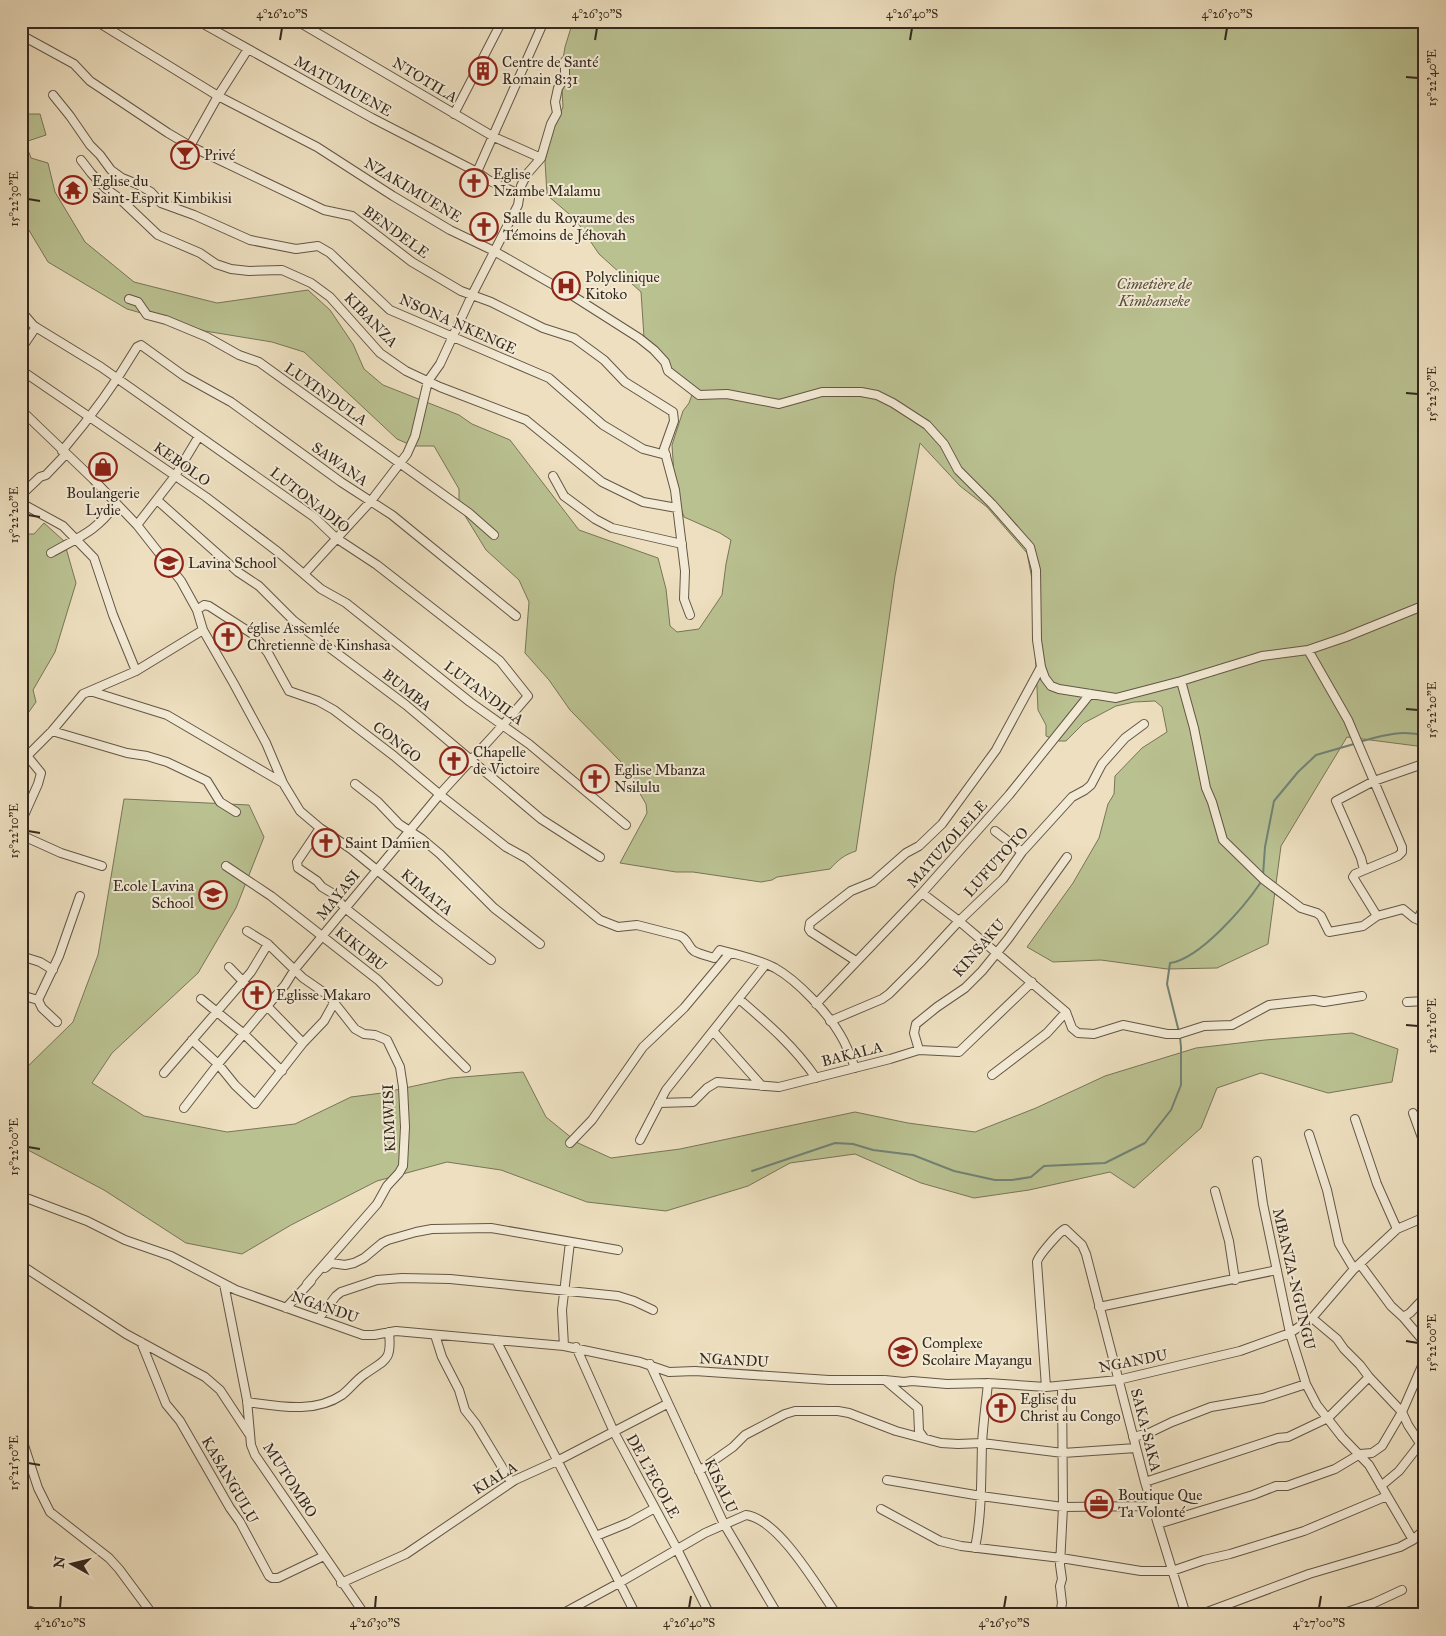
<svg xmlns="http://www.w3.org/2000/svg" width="1446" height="1636" font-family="'IM FELL Great Primer',serif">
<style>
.green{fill:#bac191;stroke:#787558}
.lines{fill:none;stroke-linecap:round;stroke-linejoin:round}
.stream{stroke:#718276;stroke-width:2}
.street-casing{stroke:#635646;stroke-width:10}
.secondary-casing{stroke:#35291e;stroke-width:12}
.street{stroke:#f3ead5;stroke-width:8}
.secondary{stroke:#f3ead5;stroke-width:10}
.ticks{fill:none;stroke:#35291e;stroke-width:2}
.labels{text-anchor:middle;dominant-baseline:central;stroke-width:4;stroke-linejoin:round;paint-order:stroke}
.poi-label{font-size:15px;fill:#35291e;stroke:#f3ead5;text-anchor:start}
.street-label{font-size:15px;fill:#35291e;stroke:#f3ead5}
.park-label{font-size:15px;font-style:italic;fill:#564f3b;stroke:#f3ead5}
.neatline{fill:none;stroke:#35291e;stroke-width:2}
.ticks-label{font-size:12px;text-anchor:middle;fill:#35291e}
</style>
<rect width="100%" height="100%" fill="#eddfbf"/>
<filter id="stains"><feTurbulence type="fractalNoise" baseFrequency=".004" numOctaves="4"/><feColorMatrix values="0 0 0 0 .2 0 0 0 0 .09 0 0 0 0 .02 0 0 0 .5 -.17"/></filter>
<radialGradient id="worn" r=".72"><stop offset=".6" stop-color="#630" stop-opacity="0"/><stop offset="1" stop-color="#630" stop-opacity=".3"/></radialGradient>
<path class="green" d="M573 21H1425V747L1347 737 1281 846 1268 944 1217 968 1167 969 1101 960 1053 962 1027 947 1073 883 1099 838 1108 804 1114 794 1115 776 1142 748 1167 732 1162 707 1155 701 1134 702 1116 706 1084 723 1066 741H1059L1046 736V725L1038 710 1032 579 1027 553 987 507 960 486 920 443 895 576 870 757 856 851C844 855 838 860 830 869L777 877 772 880 761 882 693 872H676L620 863 647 813 646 804 623 764 570 710 549 680 525 653 529 602 519 580 486 550 459 506V489L434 446H413L397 439 304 352 272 342 205 331 127 309 48 262 21 217V114H40L46 135 25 142 31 158 48 163 55 192 85 242 134 282 217 303 308 290 330 310 353 344 364 369 383 385 459 415 472 424 510 440 579 530 658 558 666 589 670 626 677 632 699 629 722 595 726 564 731 540 720 533 684 517 675 490 672 445 683 411 689 403 693 392 677 380 659 353 644 337 641 292 599 254 576 220 547 195 545 161 551 135 563 107 561 71 565 47Z
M44 523 64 541 76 583 55 652 33 690 36 702 21 723V534H34Z
M124 799 249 805 264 837 236 908 198 973 112 1053 92 1083 144 1116 227 1132 295 1124 351 1097 382 1093 451 1078 523 1072 546 1117 578 1143 611 1158 680 1149 855 1112 908 1123 975 1132 1036 1108 1105 1076 1196 1048 1265 1040 1352 1033 1398 1049 1392 1082 1328 1093 1261 1073 1217 1088 1201 1128 1134 1188 1110 1172 1029 1190 974 1198 921 1183 855 1154 790 1163 748 1186 666 1211 587 1202 501 1170 447 1162 377 1181 291 1225 242 1254 186 1243 104 1190 28 1150 21 1151V1073L73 1022 98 955Z"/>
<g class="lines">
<path class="stream" d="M1359 742C1381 736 1402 729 1425 736
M1263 875 1265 847 1274 801 1298 772 1316 755 1354 744
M1179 1032 1167 984 1170 963C1200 959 1245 906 1261 882
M752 1171 835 1143 853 1144 873 1150 913 1155 954 1171 995 1180H1012L1031 1177 1044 1166 1105 1163 1145 1143 1171 1110 1181 1085V1047L1180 1037"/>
<defs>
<path id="street" d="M96 21 218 96 317 147 393 196 450 230 494 251 573 296 639 338 654 350 665 362 668 371 699 395 727 394 779 404 822 392H861L877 395 893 403 927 425 944 444 958 470 992 504 1030 547 1036 570 1037 640 1041 667 1045 678 1051 686 1059 689 1116 698 1181 681 1262 656 1308 650 1346 637 1425 605
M198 21 372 118 477 172
M297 21 494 137 541 158
M529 21 541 27
M21 35 74 64 90 81 168 133 190 146 324 210 352 216 412 262 461 291 491 302 543 328 574 338 604 360 625 382 673 412 674 421 664 449 675 490 685 571 684 599 690 615
M53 95 70 116 90 145 100 155 111 170 122 178 137 184 151 192 161 203 194 215 250 240 296 249 318 246 330 253 390 310 549 378 603 425 643 449 666 455
M454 114 502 21
M190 146 218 96 248 49
M81 160 91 173 105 188 119 198 158 235 200 253 216 264 231 269 249 271 282 270 311 283 330 297 380 353 406 371 440 387 526 420 602 482 643 502 677 508
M519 194 490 181 477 172 544 21
M129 299 138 302 147 315 166 320 207 337 239 355 259 362 469 513 494 535
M21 311 34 326 101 367 314 517 336 538 377 565 500 661 528 696 503 725 440 794 295 969 285 985 218 1064 184 1108
M21 349 36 327
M21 370 206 497 278 552 321 589 346 603 470 702 529 744 626 825
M21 410 93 479 137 525 181 581 197 610 203 630 234 684 266 743 283 783 300 811 320 828 351 849 436 918 491 960
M62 451C90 418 115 384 137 347L141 345 184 376 231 402 341 482 392 515 516 616
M553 476 564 496 595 519 612 528 682 544
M21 495 40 477 46 475 66 454
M157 500 238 572 259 586 294 621 406 705 541 819 600 857
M21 503 63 526 94 558 113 615 136 671
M137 525 175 476 199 436
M51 553C79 537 97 531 116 504
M304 574 371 501 407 454 415 436 428 381 440 364 472 295 518 205 521 186 527 174 541 158 551 124 557 113 555 102 558 88 565 78V61
M197 610 204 605 209 606 254 635 268 653 289 691 318 701 334 710 394 756 444 798 506 847 526 858 600 920 618 927 637 925 680 936C688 939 688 947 694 951 699 954 708 956 714 958L720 950C739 955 758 959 775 968 798 981 828 1013 841 1036 847 1046 851 1057 855 1068
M1308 650 1348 720 1402 847V852L1398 856 1355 874 1353 877 1377 916
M1181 681 1194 728 1206 788 1212 802 1223 840 1263 879 1301 908 1317 913 1321 916 1329 932 1363 926 1377 916 1403 909 1414 918 1425 923
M90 691 167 715 283 783
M52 731 127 753 147 756 167 762 207 781 220 802 236 812
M21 762 52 731 83 694 136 671 203 630
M355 784 378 802 399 824 422 839 440 854 494 908 540 944
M21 822 38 784 41 773 28 757
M320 828 297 862 298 868 317 881 322 887 332 893 345 908 438 981
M995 831 1022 852
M21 835 61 853 102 866
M226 866 271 896 378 980 466 1068
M1364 870 1361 858 1336 801 1374 781 1420 765 1425 764
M922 893 959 921 1066 1012 1072 1028 1078 1033 1094 1034 1123 1025 1167 1034H1179L1204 1026 1232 1025 1269 1005 1314 1000 1324 1002 1362 996
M1418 919 1425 905
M247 931 268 944 303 978 329 996 355 1029 364 1034 375 1035 387 1040 400 1067 403 1087 405 1127 403 1166 399 1173 387 1186 377 1204 307 1284
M21 956 40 962 53 970
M856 961 811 932 809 929 810 923 851 891 873 882 906 853 919 846 942 824 996 750 1041 667
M229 967 303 1043
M21 995 38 1000 42 1008 57 1022
M201 999 244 1034 282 1071
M739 999C767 1023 794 1046 816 1078
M38 1000 59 956 80 896
M1407 1002 1425 1001
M816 1004 922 893 1009 795 1090 694
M830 1021 882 999 889 994 920 963 959 921 1003 879 1022 852 1072 797 1085 790 1091 785 1102 764 1125 738 1144 724
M713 1031 762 1086
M192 1040 218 1064 235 1085 255 1104 303 1043 324 1021 334 1003
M919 1050 914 1033 916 1024 937 1007 965 988 982 971 1008 939 1067 857
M164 1073 251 972 268 944
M992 1075 1047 1033 1066 1012
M659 1103 693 1102 707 1088 717 1082 779 1087 890 1059 919 1050 959 1052 1032 982
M1413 1113 1425 1146
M1355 1119 1377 1184 1397 1229
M1309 1134 1327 1190 1339 1244 1354 1269
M640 1140 666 1090 766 964
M570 1143 592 1120 643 1047 684 1008 730 953
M1257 1161 1263 1204 1290 1333 1306 1384 1317 1405 1342 1437 1369 1465 1413 1540
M1215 1191 1229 1241 1235 1280
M21 1196 87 1221 125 1240 171 1256 236 1290 363 1335H374L396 1331 564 1346 640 1362 669 1372 695 1371 829 1380H885L904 1382 912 1381 947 1384 988 1383 1046 1387 1118 1380 1240 1351 1290 1333 1312 1318 1354 1269 1397 1229 1425 1217
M1360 1264 1391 1306 1403 1317 1410 1313 1425 1297
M21 1265 126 1334 205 1377 220 1390 249 1434
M325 1268 331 1263 345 1265 354 1263 364 1258 382 1243 388 1240 416 1232 432 1229 491 1228 618 1250
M224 1284 247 1400 251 1445 255 1455 365 1615
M1099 1307 1277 1270
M286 1308 311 1281
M1403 1317 1425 1343
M319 1318 336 1296 341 1292 377 1280 402 1278 450 1279 618 1296 634 1301 653 1310
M1312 1318 1337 1339 1344 1349 1360 1365 1369 1377 1402 1412 1408 1425 1425 1451
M435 1335 442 1357 459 1390 465 1410 476 1424 511 1482
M496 1340 636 1615
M141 1342 166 1404 180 1421 230 1508 240 1522 269 1576 272 1578H278L324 1556
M564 1346 562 1310 570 1242
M576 1347 614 1432 677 1549 710 1615
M650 1364 724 1524 778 1615
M885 1380 918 1408 919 1431 924 1438
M1046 1387 1037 1262C1038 1256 1060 1231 1065 1229L1082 1245 1086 1254 1145 1482 1186 1615
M247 1402C278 1406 314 1414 342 1395 350 1389 356 1380 365 1374 386 1359 392 1361 389 1332
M21 1436 38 1488 50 1512 109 1558 119 1569 153 1615
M1133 1437 1149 1433 1172 1422 1211 1407 1263 1398 1306 1384
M699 1471 733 1447 745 1435 785 1414 795 1411H838L849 1413 896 1431 941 1443 958 1444 982 1443 1063 1453 1136 1448
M887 1480 981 1496 1063 1507 1152 1506
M1145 1482 1278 1438 1288 1437 1328 1418 1369 1377
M1381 1486 1399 1471 1420 1444
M881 1509 940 1541 961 1546 1061 1558 1141 1571H1172L1204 1560 1230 1554 1304 1531 1387 1496
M1158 1524 1253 1495 1276 1486H1287L1335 1469 1360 1454 1372 1453 1382 1446 1402 1412 1425 1359
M596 1536 628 1523 655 1508
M975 1548C982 1514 981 1479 982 1444 983 1424 986 1403 988 1383
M341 1583 406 1554 515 1480 557 1461 667 1404
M1026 1613 1036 1615
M560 1615 619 1583 705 1533 746 1515C779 1519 818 1588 837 1615
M1060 1615 1062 1603 1060 1586 1062 1579 1060 1565 1063 1507 1062 1386
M1199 1615 1309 1574 1400 1547 1413 1540 1425 1529
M1338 1615 1374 1603 1402 1590"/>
<path id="secondary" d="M21 1610 43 1615"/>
</defs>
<use href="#street" class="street-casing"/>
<use href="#secondary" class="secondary-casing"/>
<use href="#street" class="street"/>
<use href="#secondary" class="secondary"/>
</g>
<path class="ticks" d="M280 40 282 28M595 40 597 28M910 40 912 28M1225 40 1227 28M1406 77 1418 78M28 199 40 201M1406 393 1418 394M28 515 40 517M1406 709 1418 710M28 831 40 833M1406 1025 1418 1026M28 1147 40 1149M1406 1341 1418 1343M28 1463 40 1465M60 1608 61 1596M375 1608 376 1596M689 1608 691 1596M1004 1608 1006 1596M1319 1608 1321 1596"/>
<defs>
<symbol id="building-ring" viewBox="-11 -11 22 22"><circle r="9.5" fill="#f3ead5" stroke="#8f2418" stroke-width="1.5"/><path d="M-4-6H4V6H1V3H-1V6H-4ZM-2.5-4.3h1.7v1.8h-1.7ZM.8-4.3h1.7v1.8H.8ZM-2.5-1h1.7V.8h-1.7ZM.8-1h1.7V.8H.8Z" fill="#8f2418"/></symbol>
<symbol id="bar-ring" viewBox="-11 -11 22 22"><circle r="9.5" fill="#f3ead5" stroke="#8f2418" stroke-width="1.5"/><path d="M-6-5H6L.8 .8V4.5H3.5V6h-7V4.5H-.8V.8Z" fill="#8f2418"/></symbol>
<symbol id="church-ring" viewBox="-11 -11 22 22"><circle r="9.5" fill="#f3ead5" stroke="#8f2418" stroke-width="1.5"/><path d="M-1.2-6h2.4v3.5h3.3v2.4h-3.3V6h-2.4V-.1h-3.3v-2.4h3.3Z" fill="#8f2418"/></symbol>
<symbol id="temple-ring" viewBox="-11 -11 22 22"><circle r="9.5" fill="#f3ead5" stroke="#8f2418" stroke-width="1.5"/><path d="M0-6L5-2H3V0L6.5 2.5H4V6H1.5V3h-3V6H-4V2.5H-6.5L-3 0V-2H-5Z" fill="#8f2418"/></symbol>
<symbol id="hospital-ring" viewBox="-11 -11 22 22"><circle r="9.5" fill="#f3ead5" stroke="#8f2418" stroke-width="1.5"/><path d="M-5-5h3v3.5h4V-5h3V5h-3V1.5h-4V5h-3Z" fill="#8f2418"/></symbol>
<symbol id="shop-ring" viewBox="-11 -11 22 22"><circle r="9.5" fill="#f3ead5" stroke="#8f2418" stroke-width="1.5"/><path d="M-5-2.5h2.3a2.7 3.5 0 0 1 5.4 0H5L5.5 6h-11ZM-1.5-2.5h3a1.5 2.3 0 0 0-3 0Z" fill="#8f2418"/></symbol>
<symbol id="school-ring" viewBox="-11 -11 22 22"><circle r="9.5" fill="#f3ead5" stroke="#8f2418" stroke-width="1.5"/><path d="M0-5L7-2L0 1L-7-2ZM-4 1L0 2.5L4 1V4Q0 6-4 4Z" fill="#8f2418"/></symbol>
<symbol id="office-ring" viewBox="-11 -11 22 22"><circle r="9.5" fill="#f3ead5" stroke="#8f2418" stroke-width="1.5"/><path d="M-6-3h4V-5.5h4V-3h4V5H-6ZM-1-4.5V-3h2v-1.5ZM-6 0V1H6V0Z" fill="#8f2418"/></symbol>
</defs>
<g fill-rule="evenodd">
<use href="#building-ring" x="467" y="55" width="32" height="32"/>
<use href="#bar-ring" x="169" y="139" width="32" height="32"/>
<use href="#church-ring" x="458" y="167" width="32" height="32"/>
<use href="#temple-ring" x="57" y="174" width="32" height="32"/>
<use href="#church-ring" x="468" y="211" width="32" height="32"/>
<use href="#hospital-ring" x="550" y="270" width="32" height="32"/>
<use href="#shop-ring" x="87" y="451" width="32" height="32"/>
<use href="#school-ring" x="153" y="547" width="32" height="32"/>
<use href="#church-ring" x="212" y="621" width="32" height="32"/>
<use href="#church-ring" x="438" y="745" width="32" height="32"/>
<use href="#church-ring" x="579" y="763" width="32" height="32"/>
<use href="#church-ring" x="310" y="827" width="32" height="32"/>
<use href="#school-ring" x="197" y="879" width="32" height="32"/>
<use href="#church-ring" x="241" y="979" width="32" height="32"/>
<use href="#school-ring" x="887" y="1336" width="32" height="32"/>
<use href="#church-ring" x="985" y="1392" width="32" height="32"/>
<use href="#office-ring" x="1083" y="1488" width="32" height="32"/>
</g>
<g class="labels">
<g class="poi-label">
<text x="502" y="62">Centre de Santé<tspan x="502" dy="17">Romain 8:31</tspan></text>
<text x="204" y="155">Privé</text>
<text x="493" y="174">Eglise<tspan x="493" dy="17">Nzambe Malamu</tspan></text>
<text x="92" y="181">Eglise du<tspan x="92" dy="17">Saint-Esprit Kimbikisi</tspan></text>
<text x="503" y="218">Salle du Royaume des<tspan x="503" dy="17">Témoins de Jéhovah</tspan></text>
<text x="585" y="277">Polyclinique<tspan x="585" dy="17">Kitoko</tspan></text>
<text x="103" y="493" text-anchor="middle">Boulangerie<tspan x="103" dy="17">Lydie</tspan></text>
<text x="188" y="563">Lavina School</text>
<text x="247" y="628">église Assemlée<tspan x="247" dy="17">Chretienne de Kinshasa</tspan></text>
<text x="473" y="752">Chapelle<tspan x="473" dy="17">de Victoire</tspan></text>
<text x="614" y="770">Eglise Mbanza<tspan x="614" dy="17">Nsilulu</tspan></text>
<text x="345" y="843">Saint Damien</text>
<text x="194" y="886" text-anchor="end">Ecole Lavina<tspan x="194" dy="17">School</tspan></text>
<text x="276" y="995">Eglisse Makaro</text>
<text x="922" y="1343">Complexe<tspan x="922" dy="17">Scolaire Mayangu</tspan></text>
<text x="1020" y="1399">Eglise du<tspan x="1020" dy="17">Christ au Congo</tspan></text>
<text x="1118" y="1495">Boutique Que<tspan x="1118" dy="17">Ta Volonté</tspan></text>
</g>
<g class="street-label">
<text transform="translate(425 80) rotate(31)">NTOTILA</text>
<text transform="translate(343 86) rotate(29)">MATUMUENE</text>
<text transform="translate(413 190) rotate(31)">NZAKIMUENE</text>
<text transform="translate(396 232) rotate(36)">BENDELE</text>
<text transform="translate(371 320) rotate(46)">KIBANZA</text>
<text transform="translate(458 324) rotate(24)">NSONA NKENGE</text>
<text transform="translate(326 394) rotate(35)">LUYINDULA</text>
<text transform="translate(182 464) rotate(35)">KEBOLO</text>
<text transform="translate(340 464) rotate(35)">SAWANA</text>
<text transform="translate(310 500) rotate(38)">LUTONADIO</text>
<text transform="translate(407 690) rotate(38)">BUMBA</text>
<text transform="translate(484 693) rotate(37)">LUTANDILA</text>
<text transform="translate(397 742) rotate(38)">CONGO</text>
<text transform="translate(947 844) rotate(-48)">MATUZOLELE</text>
<text transform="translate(996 862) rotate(-48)">LUFUTOTO</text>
<text transform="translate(427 892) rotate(40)">KIMATA</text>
<text transform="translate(338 895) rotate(-51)">MAYASI</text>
<text transform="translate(979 948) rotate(-49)">KINSAKU</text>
<text transform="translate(361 949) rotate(39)">KIKUBU</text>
<text transform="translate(852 1054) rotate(-14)">BAKALA</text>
<text transform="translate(389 1118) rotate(-92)">KIMWISI</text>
<text transform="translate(1294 1279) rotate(77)">MBANZA-NGUNGU</text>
<text transform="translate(325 1307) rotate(19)">NGANDU</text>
<text transform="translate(734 1360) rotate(3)">NGANDU</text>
<text transform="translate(1133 1361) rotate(-11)">NGANDU</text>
<text transform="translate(1146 1430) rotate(76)">SAKA-SAKA</text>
<text transform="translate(653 1476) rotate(61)">DE L'ECOLE</text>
<text transform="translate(495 1478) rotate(-31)">KIALA</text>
<text transform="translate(230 1480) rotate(60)">KASANGULU</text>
<text transform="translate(290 1480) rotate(57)">MUTOMBO</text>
<text transform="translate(721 1486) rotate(65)">KISALU</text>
</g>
<g class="park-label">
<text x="1154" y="284">Cimetière de<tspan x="1154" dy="17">Kimbanseke</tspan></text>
</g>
</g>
<rect width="1446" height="1636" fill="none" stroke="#eddfbf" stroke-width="55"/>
<g transform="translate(72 1564) rotate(278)" stroke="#f3ead5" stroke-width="4" paint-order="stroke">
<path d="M0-4L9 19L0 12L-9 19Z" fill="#35291e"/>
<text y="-8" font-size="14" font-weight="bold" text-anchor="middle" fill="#35291e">N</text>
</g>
<rect x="28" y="28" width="1390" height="1580" class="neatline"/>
<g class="ticks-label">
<text x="282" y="18">4°26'20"S</text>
<text x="597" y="18">4°26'30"S</text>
<text x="912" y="18">4°26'40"S</text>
<text x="1227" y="18">4°26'50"S</text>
<text transform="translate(1432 78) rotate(-90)" y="4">15°22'40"E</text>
<text transform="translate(14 199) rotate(-90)" y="4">15°22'30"E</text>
<text transform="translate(1432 394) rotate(-90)" y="4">15°22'30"E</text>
<text transform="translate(14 515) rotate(-90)" y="4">15°22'20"E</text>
<text transform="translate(1432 710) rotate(-90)" y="4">15°22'20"E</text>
<text transform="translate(14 831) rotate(-90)" y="4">15°22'10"E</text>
<text transform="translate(1432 1026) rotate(-90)" y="4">15°22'10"E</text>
<text transform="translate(14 1147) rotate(-90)" y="4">15°22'00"E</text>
<text transform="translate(1432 1343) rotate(-90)" y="4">15°22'00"E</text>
<text transform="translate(14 1463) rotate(-90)" y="4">15°21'50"E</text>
<text x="60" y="1627">4°26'20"S</text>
<text x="375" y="1627">4°26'30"S</text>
<text x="689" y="1627">4°26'40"S</text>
<text x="1004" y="1627">4°26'50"S</text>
<text x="1319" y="1627">4°27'00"S</text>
</g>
<rect width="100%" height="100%" filter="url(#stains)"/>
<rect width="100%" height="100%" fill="url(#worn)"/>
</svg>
